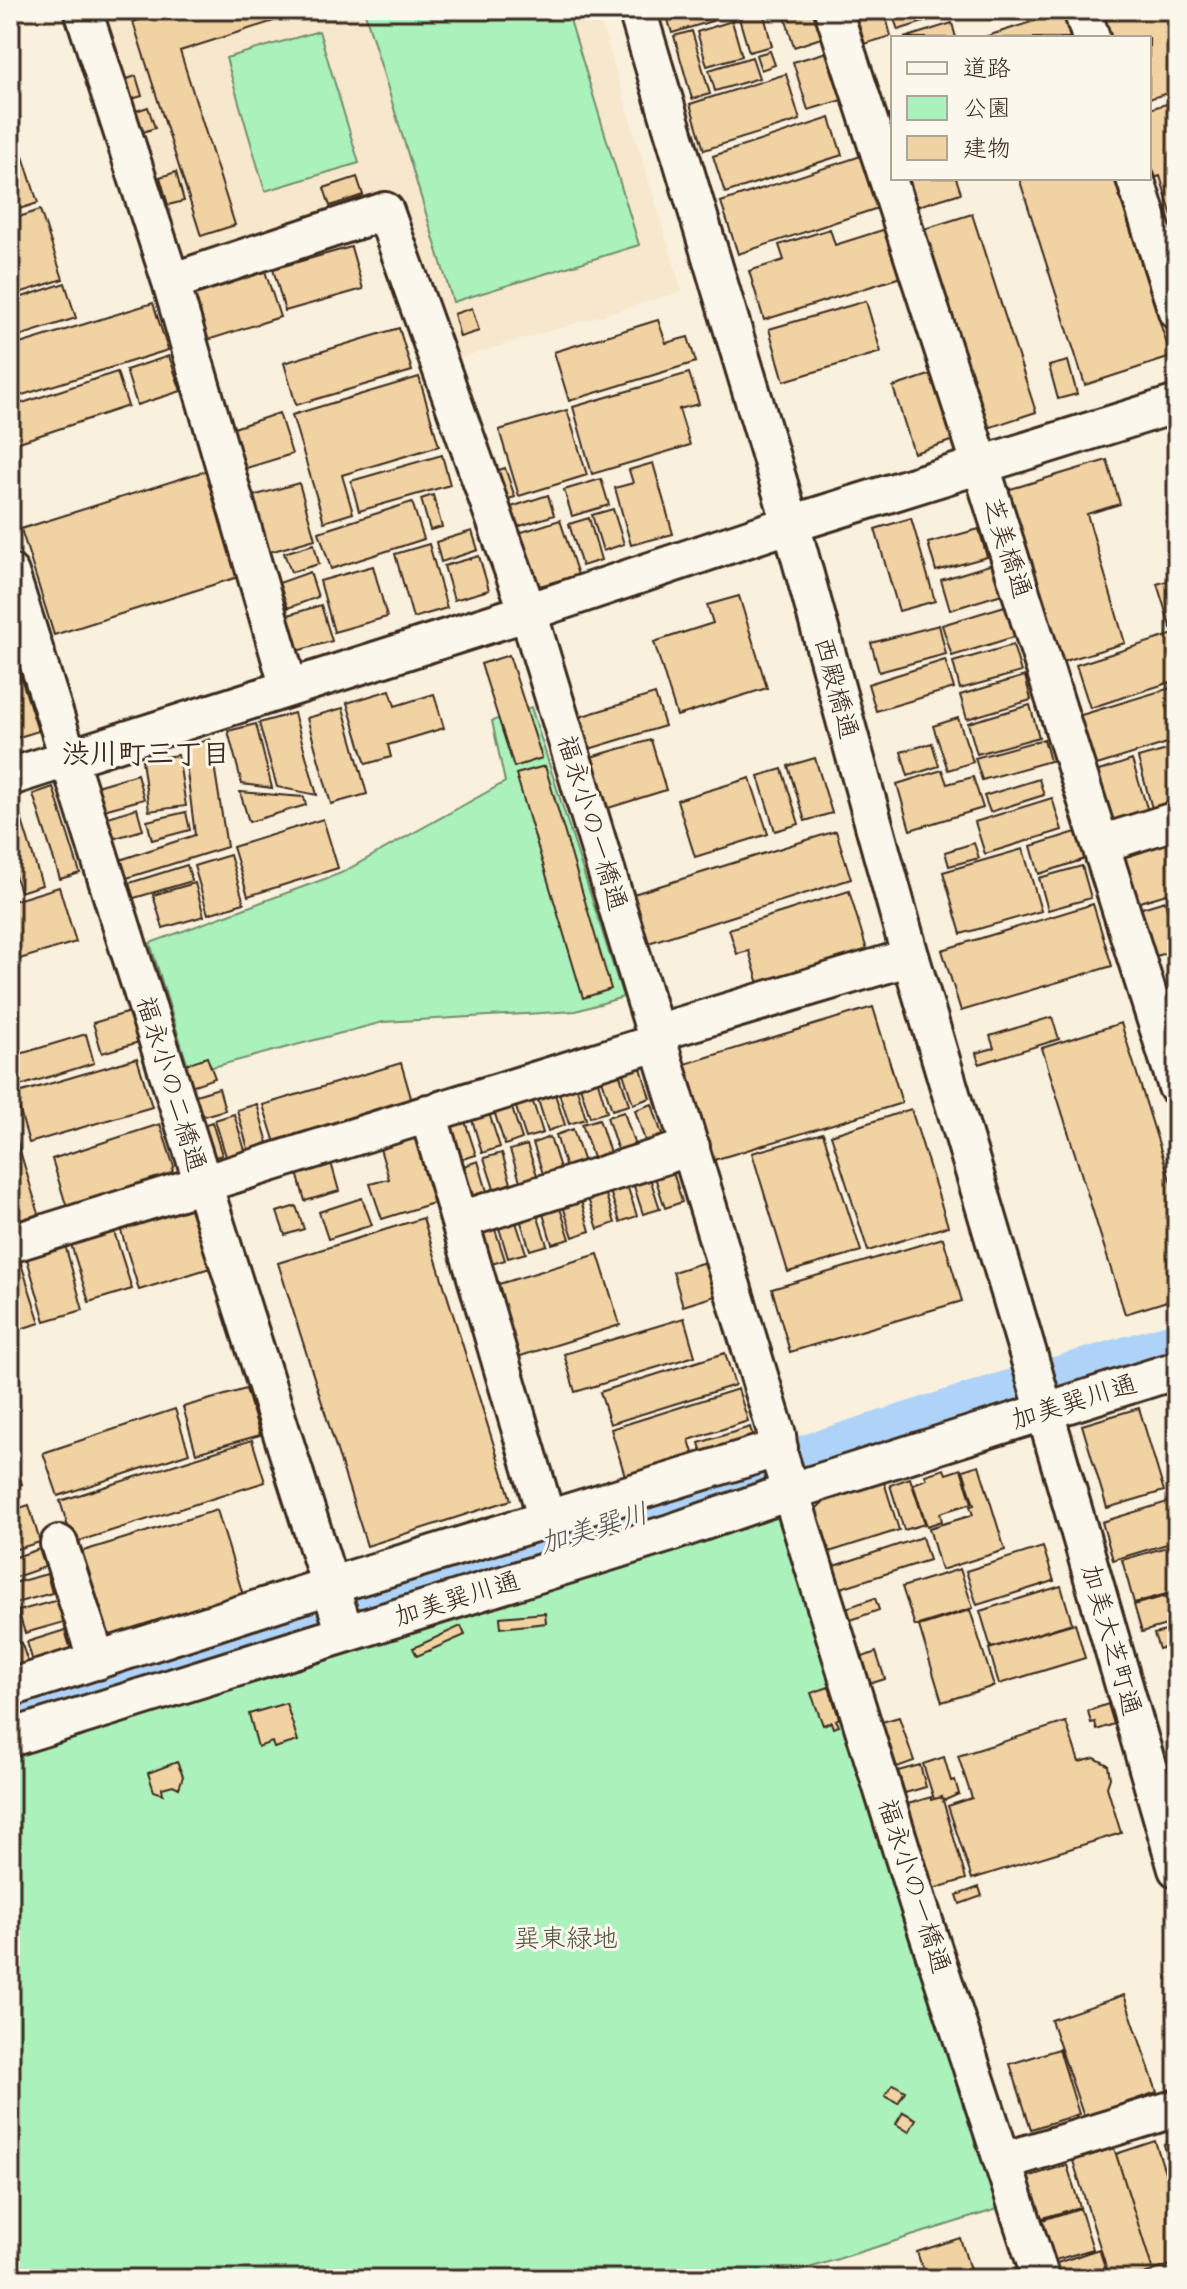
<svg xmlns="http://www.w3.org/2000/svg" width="1187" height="2289" font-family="'Architects Daughter','Klee One',sans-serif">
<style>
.built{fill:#f7e7cc}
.green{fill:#abf1bc;stroke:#738e6d;stroke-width:2}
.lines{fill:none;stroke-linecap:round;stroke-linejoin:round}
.river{stroke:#afd3f8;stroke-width:48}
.building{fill:#f1d2a3;stroke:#3b2a1e;stroke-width:2}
.minor-casing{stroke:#3b2a1e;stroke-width:42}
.minor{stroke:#fbf7ec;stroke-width:36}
.labels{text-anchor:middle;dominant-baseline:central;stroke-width:6;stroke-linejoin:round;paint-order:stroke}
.street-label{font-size:26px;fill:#3b2a1e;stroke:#fbf7ec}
.park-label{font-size:26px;fill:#51523e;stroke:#fbf7ec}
.neighbourhood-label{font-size:28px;font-weight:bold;fill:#3b2a1e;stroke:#fbf7ec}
.water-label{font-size:28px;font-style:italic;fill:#585454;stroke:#fbf7ec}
</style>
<rect width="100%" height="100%" fill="#f9f0dd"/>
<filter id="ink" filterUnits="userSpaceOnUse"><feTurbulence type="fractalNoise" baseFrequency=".0125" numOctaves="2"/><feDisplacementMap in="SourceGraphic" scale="16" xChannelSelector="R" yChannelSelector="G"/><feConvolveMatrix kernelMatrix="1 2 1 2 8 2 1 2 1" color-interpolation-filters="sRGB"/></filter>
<g filter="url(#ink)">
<path class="built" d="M100 10H597L682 291 442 363 394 204 179 269Z"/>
<path class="green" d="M364 10H567L639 245 453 302Z
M319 31 359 163 265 191 226 58Z
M531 707 623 997 576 1011 383 1022 190 1073 150 943 341 873 505 782 492 721Z
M783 1516 1007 2206 774 2279H10V1757Z"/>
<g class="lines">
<path class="river" d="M10 1712 1004 1396 1177 1346"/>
</g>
<path class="building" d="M171 10H308L180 51 235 225 201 236 133 22Z
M665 10H709L712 21 672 33Z
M783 10H816L824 37 794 47Z
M847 10H884L891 36 857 46Z
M891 10H962L898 30Z
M1098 10H1177V90L1149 99V38H1107Z
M763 11 772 46 749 52 739 18Z
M1066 11 1075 38H981Z
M732 21 742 56 707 66 697 32Z
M952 23 956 38H904Z
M692 31 710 94 692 99 674 36Z
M770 51 775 65 761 70 756 55Z
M827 52 842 100 808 110 793 62Z
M752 57 759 78 715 91 709 70Z
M786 74 800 120 704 150 690 104Z
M136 76 142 96 132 99 127 79Z
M1177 101V233L1160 176 1151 179 1149 171V109Z
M148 107 155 128 143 132 136 111Z
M830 118 842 155 725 193 713 156Z
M14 128 38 203 10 212V129Z
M867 154 884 206 738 254 721 202Z
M176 172 184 201 168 205 160 177Z
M357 177 363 195 330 206 324 188Z
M909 178H956L961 193 918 206Z
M1019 178H1114L1171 357 1085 385Z
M40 210 63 279 10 296V220Z
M972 214 1036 412 982 430 918 231Z
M889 228 904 276 764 320 749 271 784 260 779 245 830 229 835 245Z
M351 247 363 289 285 311 273 269Z
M265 271 280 317 195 344 181 298Z
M65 283 76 318 10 339V301Z
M866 301 881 352 784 381 769 329Z
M153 303 168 350 19 396 10 368V347Z
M472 308 479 331 460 337 454 314Z
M658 320 666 343 688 337 696 362 569 401 554 352Z
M399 328 412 371 296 405 284 363Z
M169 356 181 391 137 405 126 370Z
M1068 361 1077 394 1058 399 1049 366Z
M117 372 128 406 10 445V407Z
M689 373 699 404 679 409 690 445 592 474 573 407Z
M932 374 954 440 914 453 893 387Z
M419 377 439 446 342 475 353 513 324 522 292 415Z
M567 410 587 475 519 496 499 430Z
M279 413 292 454 240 470 228 430Z
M442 455 450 485 359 511 351 481Z
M1107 460 1120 504 1087 514 1125 643 1055 664 1004 491Z
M653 463 673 534 631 545 615 488 633 483 629 470Z
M505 468 515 497 496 503 486 474Z
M208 470 241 576 54 635 21 529Z
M601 479 609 505 572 516 564 490Z
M299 483 315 539 263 554 246 498Z
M433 495 442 527 430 530 421 499Z
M548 495 554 515 508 530 502 510Z
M412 502 424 539 331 569 319 532Z
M613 509 624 544 603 551 592 515Z
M589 518 601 560 582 566 569 524Z
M911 518 935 601 899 611 875 529Z
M560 520 578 575 536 587 509 536Z
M979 529 987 557 936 571 928 543Z
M472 531 478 550 441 562 436 542Z
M314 544 319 564 291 572 284 553Z
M429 544 447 608 413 618 395 554Z
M479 556 489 590 454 600 444 566Z
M996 563 1005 593 950 610 941 580Z
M373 566 387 617 334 632 320 581Z
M310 572 318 597 288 608 279 583Z
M1177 578V626L1171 628 1157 584Z
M739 596 767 688 677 716 654 642 713 623 707 605Z
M321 605 332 641 293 652 282 617Z
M1008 605 1017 636 952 656 942 625Z
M939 625 946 654 879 672 871 643Z
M1177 633V680L1090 708 1076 665Z
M1013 645 1021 672 960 689 953 662Z
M509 655 542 758 514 767 481 664Z
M14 656 38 731 10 740V657Z
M945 660 954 688 876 711 868 684Z
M1025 676 1031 700 967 719 960 695Z
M1177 686V740L1094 766 1078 716Z
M390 690 395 706 434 694 444 728 388 745 391 757 366 764 347 703Z
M655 694 665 726 589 749 579 717Z
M1030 705 1039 737 977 754 968 723Z
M343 708 367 794 331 804 307 718Z
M294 713 317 795 277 787 259 723Z
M958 718 973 762 948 770 933 726Z
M256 724 272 788 242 784 228 731Z
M210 739 227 847 117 881 111 863 195 835 184 748Z
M1044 739 1050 761 982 780 975 758Z
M651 740 666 790 602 810 587 758Z
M932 743 939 766 908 776 901 752Z
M1167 750 1177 784V805L1153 812 1138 758Z
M178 755 186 806 149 811 142 760Z
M815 758 832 813 805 821 788 766Z
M1132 760 1148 811 1106 824 1090 774Z
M545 766 611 989 583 998 516 774Z
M782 769 799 824 775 831 758 776Z
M942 770 947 784 973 777 983 808 910 830 897 784Z
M137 774 144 799 100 811 93 787Z
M750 778 768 834 695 857 677 800Z
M1039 779 1044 795 990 812 984 796Z
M53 787 80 873 60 879 33 794Z
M240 792 304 797 306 805 249 822Z
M1052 798 1062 830 985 854 975 822Z
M16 801 42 885 20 892 10 860V802Z
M137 808 143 830 112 839 105 818Z
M186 812 190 830 152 840 147 821Z
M323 819 338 868 248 896 233 847Z
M836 831 851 879 639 946 624 897Z
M1076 832 1085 859 1039 874 1031 846Z
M1177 832V891L1133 904 1117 850Z
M974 843 979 858 949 866 945 852Z
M1023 849 1041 911 961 934 943 872Z
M230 855 244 903 208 914 194 866Z
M187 865 192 881 124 901 120 886Z
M1082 866 1091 898 1048 910 1039 878Z
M195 883 204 916 163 928 153 895Z
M59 887 76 942 10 962V902Z
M849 891 867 950 759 984 749 951 737 954 729 929Z
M1165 901 1177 950 1146 959 1132 911Z
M1093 904 1112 966 961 1011 942 950Z
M873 1007 902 1103 714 1160 685 1064Z
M130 1012 139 1042 102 1053 93 1023Z
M1052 1017 1059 1039 979 1064 976 1053 994 1048 990 1036Z
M1121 1023 1177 1202V1298L1125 1314 1042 1048Z
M86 1034 94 1063 10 1089V1057Z
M207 1057 215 1078 188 1087 180 1066Z
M137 1058 152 1107 29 1143 15 1094Z
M639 1061 650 1098 633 1104 621 1067Z
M401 1063 414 1108 277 1149 263 1105Z
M618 1068 629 1105 612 1110 600 1073Z
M596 1075 607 1112 590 1117 578 1080Z
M575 1082 586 1119 569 1124 557 1087Z
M219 1088 225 1110 196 1118 189 1097Z
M553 1088 565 1125 548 1131 536 1094Z
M531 1096 543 1133 526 1138 514 1101Z
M510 1102 522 1139 505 1145 493 1108Z
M257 1104 270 1150 250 1156 237 1110Z
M652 1104 664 1141 647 1147 635 1110Z
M911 1109 948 1226 868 1251 831 1135Z
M488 1110 500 1147 482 1153 471 1116Z
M624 1112 636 1149 619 1154 607 1117Z
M234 1114 247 1157 228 1163 215 1120Z
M10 1118 39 1214 10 1223Z
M464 1118 476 1155 459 1160 447 1123Z
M599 1119 611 1156 594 1161 582 1124Z
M212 1122 222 1155 202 1161 193 1128Z
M160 1124 174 1167 170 1175 67 1208 52 1159Z
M417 1129 440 1201 382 1219 370 1184 389 1179 378 1142Z
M573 1129 585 1166 567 1172 556 1135Z
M823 1133 861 1251 788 1272 752 1153Z
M550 1137 562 1174 545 1180 533 1143Z
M527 1145 539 1181 522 1187 510 1150Z
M502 1153 513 1190 496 1195 484 1158Z
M330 1159 339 1191 305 1201 296 1169Z
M478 1161 489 1198 472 1204 461 1167Z
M671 1165 682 1202 665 1208 653 1171Z
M648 1172 660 1209 643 1214 631 1177Z
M625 1179 637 1216 620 1222 608 1185Z
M603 1186 615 1223 598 1229 586 1192Z
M579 1194 590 1231 573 1237 561 1200Z
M362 1198 372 1225 328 1239 319 1212Z
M190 1202 210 1268 139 1290 119 1224Z
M558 1202 570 1239 552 1244 541 1207Z
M296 1206 304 1229 285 1235 277 1212Z
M535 1208 547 1245 530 1250 518 1213Z
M514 1216 526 1253 508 1258 497 1221Z
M423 1218 511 1500 367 1546 278 1263Z
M493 1223 505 1260 488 1265 476 1228Z
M112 1225 132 1289 89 1302 69 1238Z
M943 1238 962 1301 790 1352 772 1289Z
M64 1241 83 1310 45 1321 25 1252Z
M18 1254 40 1323 10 1332V1256Z
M598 1254 620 1325 511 1359 489 1287Z
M705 1262 715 1296 683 1306 673 1272Z
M684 1318 695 1356 575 1392 564 1354Z
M725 1353 735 1385 610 1424 600 1392Z
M246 1389 260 1435 196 1453 183 1407Z
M738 1389 748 1421 689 1440 698 1468 629 1489 611 1429Z
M1139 1408 1164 1491 1107 1508 1082 1425Z
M175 1409 189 1453 58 1496 43 1453Z
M750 1427 757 1450 706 1466 699 1443Z
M252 1440 265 1482 73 1543 60 1501Z
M10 1447 22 1484 10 1488Z
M979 1465 1005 1550 941 1570 929 1528 973 1515 970 1506 974 1505 963 1470Z
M944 1469 946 1474 961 1469 972 1503 940 1513 942 1521 927 1526 913 1484 927 1479 925 1475Z
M910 1478 925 1524 904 1530 890 1485Z
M884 1482 899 1530 826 1553 816 1509 827 1498Z
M1177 1499V1541L1113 1560 1102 1522Z
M29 1505 40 1542 10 1551V1511Z
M217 1510 244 1598 104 1640 77 1553Z
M922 1537 929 1560 841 1588 834 1566Z
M1177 1544V1591L1134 1603 1122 1560Z
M1043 1547 1054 1581 977 1605 966 1571Z
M39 1549 45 1567 10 1579V1559Z
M960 1569 973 1608 915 1626 902 1587Z
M47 1574 52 1593 12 1604 10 1584Z
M1061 1586 1072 1623 991 1648 980 1611Z
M1177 1593V1622L1142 1632 1134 1605Z
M875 1598 879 1610 851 1620 846 1608Z
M58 1600 64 1622 25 1633 18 1611Z
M970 1610 994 1686 942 1702 919 1626Z
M545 1613 546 1623 501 1628 500 1617Z
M1075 1623 1085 1658 999 1684 989 1649Z
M461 1626 465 1635 417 1656 413 1648Z
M1177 1628V1644L1159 1649 1154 1634Z
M65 1630 72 1654 34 1665 27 1642Z
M21 1642 30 1668 10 1675V1646Z
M876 1652 885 1679 869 1684 860 1658Z
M829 1687 839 1718 836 1720 839 1726 833 1728 831 1722 823 1725 811 1693Z
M286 1703 298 1741 274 1748 272 1742 258 1747 249 1714Z
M1108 1704 1114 1724 1097 1730 1095 1722 1091 1723 1088 1711Z
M899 1717 914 1761 897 1767 882 1722Z
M1066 1722 1079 1762 1095 1758 1108 1765 1110 1778 1107 1787 1121 1833 972 1879 948 1806 972 1798 958 1756Z
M944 1757 951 1781 955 1780 959 1794 943 1801 942 1797 934 1799 923 1764Z
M177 1762 183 1776 179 1788 173 1785 162 1788 163 1794 154 1791 148 1773Z
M920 1765 926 1787 905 1793 898 1771Z
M931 1797V1800L942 1797 966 1879 933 1889 908 1804Z
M979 1887 982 1896 960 1904 957 1895Z
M1124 1995 1157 2092 1084 2117 1051 2020Z
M1059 2049 1079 2114 1031 2129 1010 2064Z
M893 2084 905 2091 898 2103 885 2096Z
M903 2112 916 2119 909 2132 896 2124Z
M1177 2137V2168L1171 2170 1164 2145 1168 2144 1167 2141Z
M1155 2141 1177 2210V2263L1153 2271 1116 2154Z
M1114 2148 1153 2271 1128 2279H1110L1073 2161Z
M1067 2165 1080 2207 1039 2219 1027 2177Z
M1080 2208 1093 2249 1052 2261 1039 2221Z
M960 2238 973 2279H918L925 2276 917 2252Z
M1099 2249 1109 2279H1061L1060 2275 1054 2277 1051 2265Z"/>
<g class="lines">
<defs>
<path id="minor" d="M83 10 171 282 385 211 528 612 777 1435 779 1455 918 1903 1041 2279
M637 10 791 524 909 952 1032 1367 1177 1869
M833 10 981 466 1177 1087
M1082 10 1091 38
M1135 178 1177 311
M171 282 289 688
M10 573 345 1633
M10 777 528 612 791 524 1177 404
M1101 844 1177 820
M656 1033 904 959 909 952
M428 1113 547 1520
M461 1220 691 1147
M10 1244 659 1042
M59 1544 97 1661
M10 1688 329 1586 779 1448
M10 1738 670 1533 792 1491 1177 1370
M1004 2161 1177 2108"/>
</defs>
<use href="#minor" class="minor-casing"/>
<use href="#minor" class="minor"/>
</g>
</g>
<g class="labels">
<g class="street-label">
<text transform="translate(1007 548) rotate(72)">芝美橋通</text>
<text transform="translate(836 688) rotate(75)">西殿橋通</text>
<text transform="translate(592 823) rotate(73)">福永小の一橋通</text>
<text transform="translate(171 1084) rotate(73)">福永小の二橋通</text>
<text transform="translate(1074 1402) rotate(-17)">加美巽川通</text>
<text transform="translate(457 1599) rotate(-17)">加美巽川通</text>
<text transform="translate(1111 1640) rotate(74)">加美大芝町通</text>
<text transform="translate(914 1886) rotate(72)">福永小の一橋通</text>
</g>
<g class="park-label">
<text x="566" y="1939">巽東緑地</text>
</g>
<g class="neighbourhood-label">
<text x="146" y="754">渋川町三丁目</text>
</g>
<g class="water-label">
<text transform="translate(594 1529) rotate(-17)">加美巽川</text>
</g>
</g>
<rect width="1187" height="2289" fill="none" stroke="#fbf7ec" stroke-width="40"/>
<rect x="20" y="20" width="1147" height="2249" fill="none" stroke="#3b2a1e" stroke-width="3" filter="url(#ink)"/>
<rect x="891" y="36" width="260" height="144" fill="#fbf7ec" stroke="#aea59a" stroke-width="2"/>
<rect x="907" y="62" width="40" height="12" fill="#fbf7ec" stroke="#aea59a" stroke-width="2"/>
<text x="963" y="76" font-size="24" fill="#3b2a1e">道路</text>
<rect x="907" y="96" width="40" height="24" fill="#abf1bc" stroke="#aea59a" stroke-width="2"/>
<text x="963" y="116" font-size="24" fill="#3b2a1e">公園</text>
<rect x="907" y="136" width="40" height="24" fill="#f1d2a3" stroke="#aea59a" stroke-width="2"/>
<text x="963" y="156" font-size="24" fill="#3b2a1e">建物</text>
</svg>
